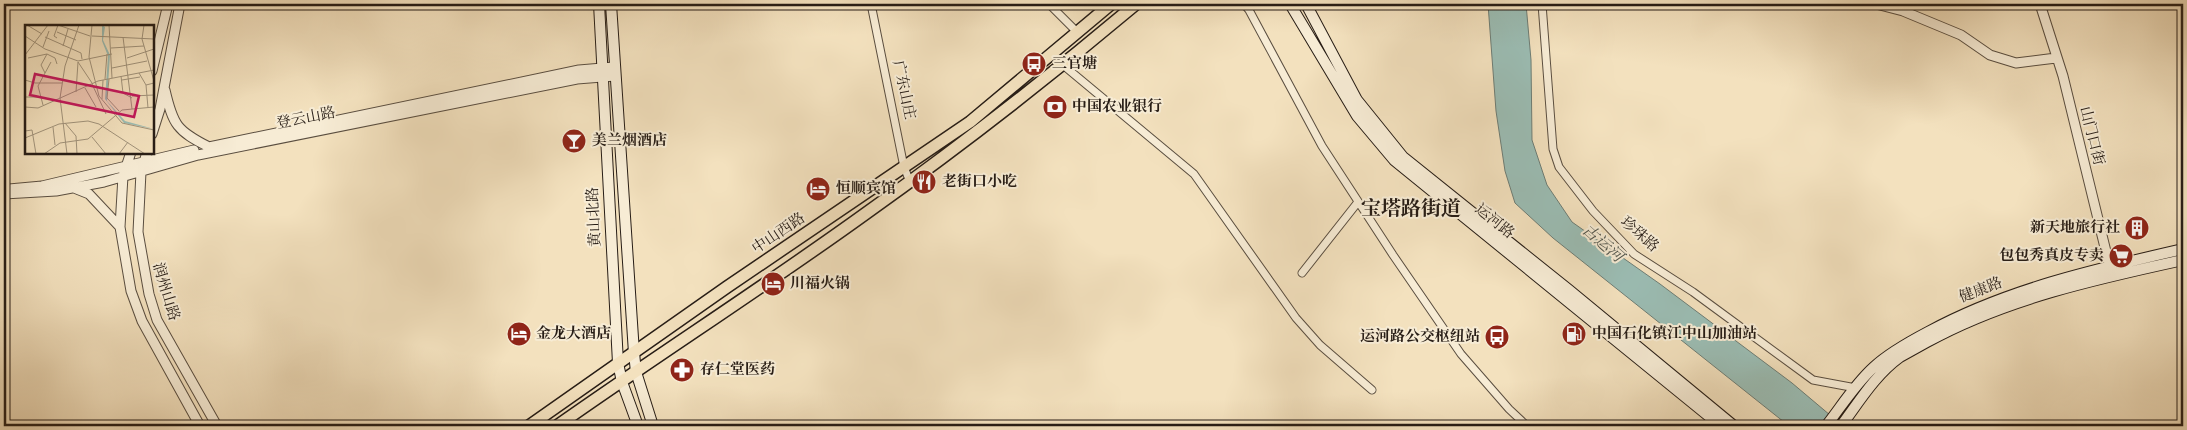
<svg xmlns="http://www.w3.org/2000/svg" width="2187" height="430" font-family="Vollkorn,'Noto Serif SC',serif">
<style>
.water{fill:#9bbdb4;stroke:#6d7d75}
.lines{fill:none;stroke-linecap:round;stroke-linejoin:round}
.minor-casing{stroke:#5a4e40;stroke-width:9}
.tertiary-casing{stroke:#5a4e40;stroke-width:11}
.secondary-casing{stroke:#271d16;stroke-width:12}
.primary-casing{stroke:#271d16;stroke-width:14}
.minor{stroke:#f7ecd5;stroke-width:7}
.tertiary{stroke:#f7ecd5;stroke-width:9}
.secondary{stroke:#f7ecd5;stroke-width:10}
.primary{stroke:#f3e1be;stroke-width:11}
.labels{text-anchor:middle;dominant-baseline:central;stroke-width:4;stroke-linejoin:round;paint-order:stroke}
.poi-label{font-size:15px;font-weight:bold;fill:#271d16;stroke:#f7ecd5;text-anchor:start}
.street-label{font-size:15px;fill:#271d16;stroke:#f7ecd5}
.water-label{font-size:16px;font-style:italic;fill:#50554d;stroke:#f7ecd5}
.district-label{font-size:20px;font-weight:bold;fill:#271d16;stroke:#f7ecd5}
.inset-road{fill:none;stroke:#a1937b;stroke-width:1}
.view{fill:#c2185b;fill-opacity:0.15;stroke:#c2185b;stroke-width:2.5}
.inset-edge{fill:none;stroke:#271d16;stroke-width:2.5}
</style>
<rect width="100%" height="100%" fill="#f3e1be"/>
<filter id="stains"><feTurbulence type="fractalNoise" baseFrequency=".004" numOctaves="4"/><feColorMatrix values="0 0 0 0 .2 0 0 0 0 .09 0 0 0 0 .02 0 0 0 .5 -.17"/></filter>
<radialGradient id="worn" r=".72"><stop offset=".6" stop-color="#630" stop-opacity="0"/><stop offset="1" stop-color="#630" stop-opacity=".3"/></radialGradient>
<path class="water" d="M1488 4H1526L1531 60 1532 140 1547 185 1572 222 1660 284 1792 383 1843 426H1789L1553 238 1515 203 1505 171 1496 111Z"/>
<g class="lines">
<defs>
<path id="minor" d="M871 4 904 167 910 182
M1049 4 1078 33
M1244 4 1249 10 1322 146 1393 255 1461 354 1509 409 1527 426
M1542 4 1553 149 1559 167 1593 211 1634 254 1693 292 1813 380 1856 388
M1063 65 1194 174 1296 318 1320 345 1372 390
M1302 273 1358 202"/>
<path id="tertiary" d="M1876 4 1903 11 1961 35 1990 55 2016 63 2056 58
M2040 4 2063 76 2111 272
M152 71 168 4
M165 90C173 125 177 131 209 147
M152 134 160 109 180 4
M209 147 579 70 614 67
M131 152 123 176 120 227 131 291 142 321 200 426
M147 152 141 172 138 232 149 294 157 320 217 426
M74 188 89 194 120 227
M9 189 42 186 194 150
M4 194 56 191 104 182 198 155 577 79 615 76"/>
<path id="secondary" d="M599 4 618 363 622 382 638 426
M611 4 634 353 636 372 653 426
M1290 4 1357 116 1394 160 1721 426
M1306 4 1357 100 1403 157 1569 290 1734 426
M1826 426C1841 407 1855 384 1874 367 1889 353 1909 342 1928 332 2007 289 2096 269 2183 249
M1841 426C1859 402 1875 375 1900 357 1909 352 1918 347 1927 342 2005 299 2096 279 2183 260"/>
<path id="primary" d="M529 426 727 287 970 122 1111 4
M557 426C659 354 764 287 865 214 958 148 1048 78 1136 4"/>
</defs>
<use href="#minor" class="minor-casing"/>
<use href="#tertiary" class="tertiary-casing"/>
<use href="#secondary" class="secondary-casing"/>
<use href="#primary" class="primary-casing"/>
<use href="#minor" class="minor"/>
<use href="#tertiary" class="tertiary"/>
<use href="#secondary" class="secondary"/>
<use href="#primary" class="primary"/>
</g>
<defs>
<symbol id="bus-disc" viewBox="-11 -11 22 22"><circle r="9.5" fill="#8f2418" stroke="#f7ecd5"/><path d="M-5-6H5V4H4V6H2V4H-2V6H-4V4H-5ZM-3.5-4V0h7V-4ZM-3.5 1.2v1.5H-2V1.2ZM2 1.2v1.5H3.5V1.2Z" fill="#fff"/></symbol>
<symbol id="bank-disc" viewBox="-11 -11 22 22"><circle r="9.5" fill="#8f2418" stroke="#f7ecd5"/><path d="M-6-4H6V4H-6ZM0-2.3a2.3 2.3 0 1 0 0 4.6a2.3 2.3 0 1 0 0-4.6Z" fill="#fff"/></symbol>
<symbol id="bar-disc" viewBox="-11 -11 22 22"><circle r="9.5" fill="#8f2418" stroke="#f7ecd5"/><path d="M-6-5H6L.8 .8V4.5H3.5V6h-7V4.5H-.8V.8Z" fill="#fff"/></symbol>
<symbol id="restaurant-disc" viewBox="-11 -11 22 22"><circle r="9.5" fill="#8f2418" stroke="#f7ecd5"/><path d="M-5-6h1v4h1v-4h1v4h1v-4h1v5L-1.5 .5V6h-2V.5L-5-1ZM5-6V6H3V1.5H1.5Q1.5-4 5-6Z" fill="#fff"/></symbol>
<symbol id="hotel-disc" viewBox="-11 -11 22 22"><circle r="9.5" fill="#8f2418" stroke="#f7ecd5"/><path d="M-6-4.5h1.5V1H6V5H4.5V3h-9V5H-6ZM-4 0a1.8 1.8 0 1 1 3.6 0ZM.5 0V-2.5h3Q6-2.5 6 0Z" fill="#fff"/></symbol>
<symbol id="building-disc" viewBox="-11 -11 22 22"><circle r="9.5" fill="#8f2418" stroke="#f7ecd5"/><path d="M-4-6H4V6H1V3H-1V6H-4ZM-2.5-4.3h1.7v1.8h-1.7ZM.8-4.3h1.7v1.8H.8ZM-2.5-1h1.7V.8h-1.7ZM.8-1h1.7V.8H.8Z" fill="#fff"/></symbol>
<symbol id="supermarket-disc" viewBox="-11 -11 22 22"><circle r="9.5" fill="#8f2418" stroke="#f7ecd5"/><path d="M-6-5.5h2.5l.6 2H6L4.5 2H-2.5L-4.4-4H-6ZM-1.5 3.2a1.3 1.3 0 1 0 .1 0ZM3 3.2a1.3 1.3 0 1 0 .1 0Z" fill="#fff"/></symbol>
<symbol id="fuel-disc" viewBox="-11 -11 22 22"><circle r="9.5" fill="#8f2418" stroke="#f7ecd5"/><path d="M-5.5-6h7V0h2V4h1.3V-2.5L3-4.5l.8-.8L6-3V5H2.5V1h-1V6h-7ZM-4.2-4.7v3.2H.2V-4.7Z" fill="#fff"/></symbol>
<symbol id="pharmacy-disc" viewBox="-11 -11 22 22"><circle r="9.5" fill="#8f2418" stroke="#f7ecd5"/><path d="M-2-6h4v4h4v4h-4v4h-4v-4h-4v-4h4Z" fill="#fff"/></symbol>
</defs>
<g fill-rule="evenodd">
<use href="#bus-disc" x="1020" y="50" width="28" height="28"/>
<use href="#bank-disc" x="1041" y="93" width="28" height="28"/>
<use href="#bar-disc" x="560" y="127" width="28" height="28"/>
<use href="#restaurant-disc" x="910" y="168" width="28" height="28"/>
<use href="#hotel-disc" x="804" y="175" width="28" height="28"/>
<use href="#building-disc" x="2123" y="214" width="28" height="28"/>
<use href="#supermarket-disc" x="2107" y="242" width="28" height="28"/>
<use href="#hotel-disc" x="759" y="270" width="28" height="28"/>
<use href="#hotel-disc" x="505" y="320" width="28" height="28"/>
<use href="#fuel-disc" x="1560" y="320" width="28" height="28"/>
<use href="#bus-disc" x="1483" y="323" width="28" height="28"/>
<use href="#pharmacy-disc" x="668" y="356" width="28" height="28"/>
</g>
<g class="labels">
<g class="poi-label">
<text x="1052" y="64">三官塘</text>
<text x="1072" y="107">中国农业银行</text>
<text x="592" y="141">美兰烟酒店</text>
<text x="942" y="182">老街口小吃</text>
<text x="836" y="189">恒顺宾馆</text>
<text x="2120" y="228" text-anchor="end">新天地旅行社</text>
<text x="2104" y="256" text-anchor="end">包包秀真皮专卖</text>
<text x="790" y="284">川福火锅</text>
<text x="536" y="334">金龙大酒店</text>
<text x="1592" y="334">中国石化镇江中山加油站</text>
<text x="1480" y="337" text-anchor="end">运河路公交枢纽站</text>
<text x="700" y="370">存仁堂医药</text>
</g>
<g class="street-label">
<text transform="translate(903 90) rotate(78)">广东山庄</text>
<text transform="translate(306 119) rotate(-11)">登云山路</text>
<text transform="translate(2091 136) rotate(76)">山门口街</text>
<text transform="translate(595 217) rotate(-93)">黄山北路</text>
<text transform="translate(1494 222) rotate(39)">运河路</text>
<text transform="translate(779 234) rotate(-34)">中山西路</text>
<text transform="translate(1639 235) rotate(41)">珍珠路</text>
<text transform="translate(1981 291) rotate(-21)">健康路</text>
<text transform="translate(165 292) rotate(73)">润州山路</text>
</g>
<g class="water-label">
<text transform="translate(1602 244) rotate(41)">古运河</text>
</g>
<g class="district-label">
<text x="1411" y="210">宝塔路街道</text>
</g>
</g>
<g transform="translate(25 25)">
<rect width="129" height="129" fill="#f3e1be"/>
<path d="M77 0 80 2 78 15 85 30 82 76 100 96 129 104 99 98 80 74 83 31 77 16Z" fill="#9bbdb4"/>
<path class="inset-road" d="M2 0 17 9M33 0 65 11M67 0 64 32 74 71 97 98 129 105M84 0 87 53M119 0 117 14 129 56M32 7 51 15M0 11 20 24 53 36 87 29M67 11 129 14M20 12 56 28 57 34M98 12 107 84M32 13 29 11 33 0M38 21 43 4M18 22 24 6M86 23 119 21M0 30 23 0M3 33 22 29 30 33 32 39M102 33 129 24M53 37 67 58M87 43 122 36M20 48 16 40 22 29M114 48 121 60 129 58M96 51 98 68 107 73M80 54 82 29M84 54 82 73 94 86M0 55 10 58H37M97 55 115 52M67 59 81 89M121 60 123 83M60 63 71 82M51 67 53 37M107 71 129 70M0 72H16M77 74 78 55M18 80 13 61 26 37M0 82 13 83 73 56 129 45M40 98 51 111 52 129M28 102 30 120M0 106 7 105 11 129M67 112 81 129M0 113 34 99 63 96 74 99 120 129M19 129 35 118 63 114 97 85 129 82M42 129 35 73 40 41 54 0M94 129 103 117"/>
<path class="view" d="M10 49 114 71 109 92 5 70Z"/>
<rect width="129" height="129" class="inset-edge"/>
</g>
<rect width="2187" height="430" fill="none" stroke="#f3e1be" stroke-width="20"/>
<rect x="5" y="5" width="2177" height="420" fill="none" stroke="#271d16" stroke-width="2.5"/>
<rect x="10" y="10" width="2167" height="410" fill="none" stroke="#271d16"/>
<rect width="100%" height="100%" filter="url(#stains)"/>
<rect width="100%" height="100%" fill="url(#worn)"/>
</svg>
